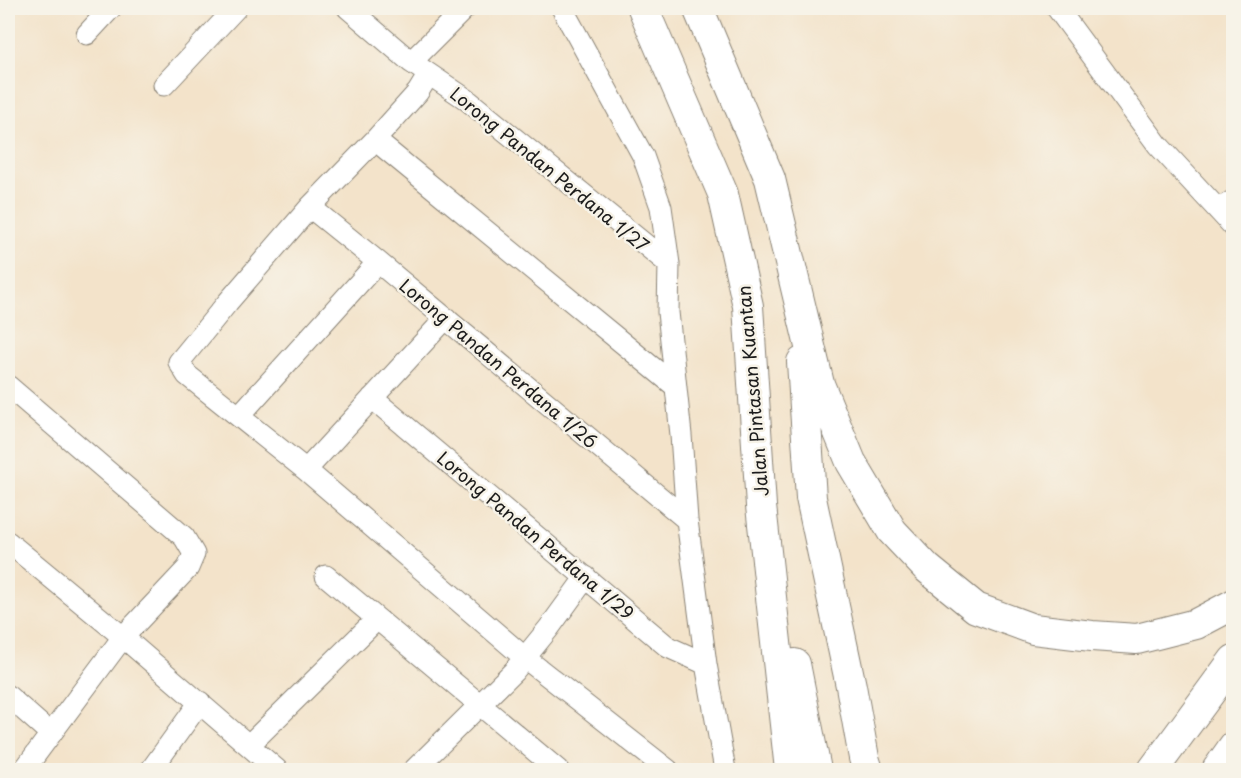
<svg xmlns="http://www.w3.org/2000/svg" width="1241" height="778" font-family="'Playpen Sans',sans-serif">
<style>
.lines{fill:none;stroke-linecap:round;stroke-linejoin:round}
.minor-casing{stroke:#888073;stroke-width:23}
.highway-casing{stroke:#888073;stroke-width:32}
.minor{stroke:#fff;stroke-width:21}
.highway{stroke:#fff;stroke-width:30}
.labels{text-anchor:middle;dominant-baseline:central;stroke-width:5;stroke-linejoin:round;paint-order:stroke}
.street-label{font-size:18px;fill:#1c1c1c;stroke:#f7f3e8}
</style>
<rect width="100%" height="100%" fill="#f7f3e8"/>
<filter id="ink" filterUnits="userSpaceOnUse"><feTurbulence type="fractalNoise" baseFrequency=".0167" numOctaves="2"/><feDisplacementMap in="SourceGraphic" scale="12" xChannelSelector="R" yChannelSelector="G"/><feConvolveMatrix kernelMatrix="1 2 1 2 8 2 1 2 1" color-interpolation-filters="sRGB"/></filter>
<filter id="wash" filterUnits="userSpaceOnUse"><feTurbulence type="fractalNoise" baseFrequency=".008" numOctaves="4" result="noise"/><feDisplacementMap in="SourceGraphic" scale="24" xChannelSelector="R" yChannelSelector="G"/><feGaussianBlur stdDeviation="1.35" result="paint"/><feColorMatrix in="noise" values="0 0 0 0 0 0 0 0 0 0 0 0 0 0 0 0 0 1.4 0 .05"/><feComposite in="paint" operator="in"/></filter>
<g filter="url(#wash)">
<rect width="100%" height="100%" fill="#f3e3ca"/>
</g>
<g filter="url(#ink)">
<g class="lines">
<defs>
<path id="minor" d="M348 8 411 62 466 99 669 264
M562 8 643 156 661 207 669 264 668 312 681 435 687 520 706 664 725 770
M1057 8 1158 145 1234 227
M87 34 111 8
M411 62 465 8
M429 74 418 92 375 140 310 207 228 302 179 362 187 375 306 470 525 658 668 770
M164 85 236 8
M375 140 675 386
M310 207 378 262 687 520
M1218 210 1234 200
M8 386 184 537 194 554 188 568 123 637 24 770
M372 398 668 647 706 664
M239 416 378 262
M306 470 446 318
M8 542 123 637 277 770
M326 576 558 770
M8 696 51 734
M249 745 377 619
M151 770 200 702
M414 770 514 671 549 628 586 577"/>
<path id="highway" d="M643 8 723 194 748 306 761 506 790 770
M698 8 770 179 819 384 851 462 892 531 927 568 976 608 1033 629 1092 636 1137 639 1196 624 1234 604
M802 362 811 498 851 686 864 758 868 770
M795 664 816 770
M1153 770 1234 660
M1217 770 1234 746"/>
</defs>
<use href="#minor" class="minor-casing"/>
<use href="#highway" class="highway-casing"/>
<use href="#minor" class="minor"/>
<use href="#highway" class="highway"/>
</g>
</g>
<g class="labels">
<g class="street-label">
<text transform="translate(550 169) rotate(39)">Lorong Pandan Perdana 1/27</text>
<text transform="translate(499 363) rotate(40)">Lorong Pandan Perdana 1/26</text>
<text transform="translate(752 391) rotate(-95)">Jalan Pintasan Kuantan</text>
<text transform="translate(536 535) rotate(40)">Lorong Pandan Perdana 1/29</text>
</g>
</g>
<rect width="1241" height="778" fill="none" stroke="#f7f3e8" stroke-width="30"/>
</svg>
